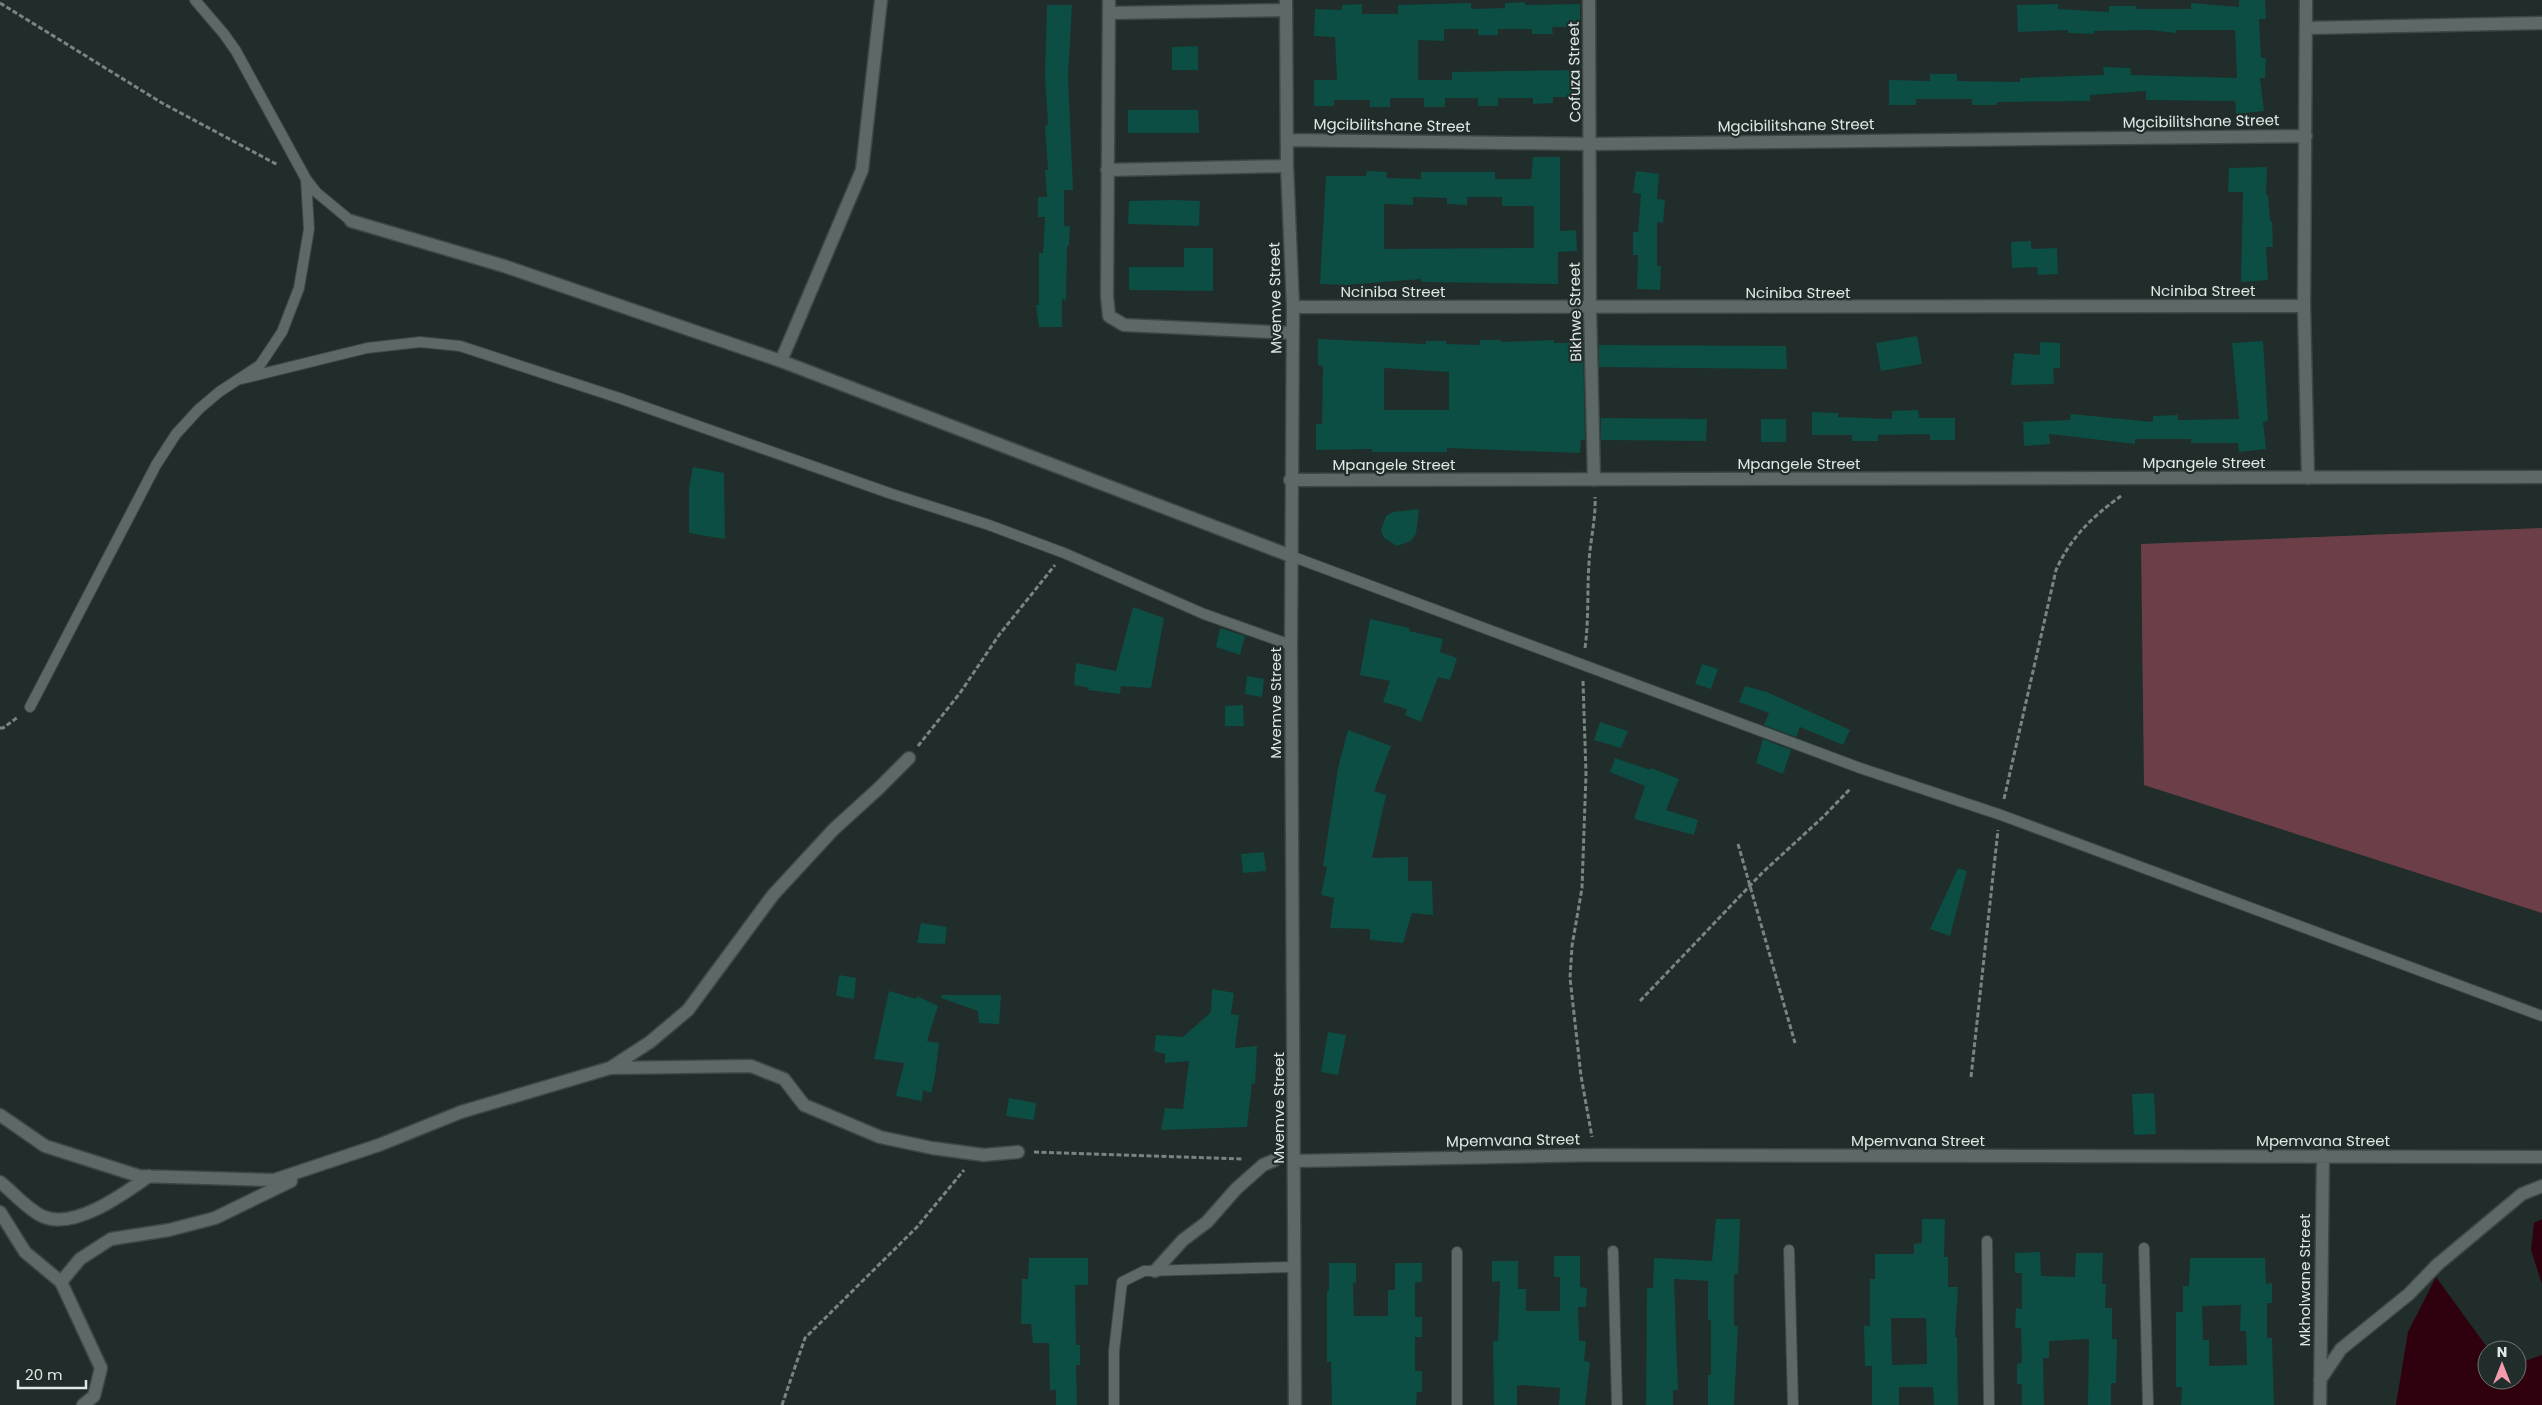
<svg xmlns="http://www.w3.org/2000/svg" width="2542" height="1405" font-family="Poppins,sans-serif">
<style>
.green{fill:#6c3f48}
.water{fill:#2f000e}
.building{fill:#0c4d44;fill-rule:evenodd}
.lines{fill:none;stroke-linecap:round;stroke-linejoin:round}
.service-casing{stroke:#3d4846;stroke-width:12}
.minor-casing{stroke:#3d4846;stroke-width:15}
.path{stroke:#7a8582;stroke-width:3;stroke-dasharray:5 2.5;stroke-linecap:butt}
.service{stroke:#5c6966;stroke-width:10}
.minor{stroke:#5c6966;stroke-width:12}
.labels{text-anchor:middle;dominant-baseline:central;stroke-width:4.5;stroke-linejoin:round;paint-order:stroke}
.street-label{font-size:15px;fill:#e0e8e6;stroke:#212d2a}
</style>
<rect width="100%" height="100%" fill="#212d2a"/>
<path class="green" d="M2542 528V913L2144 785 2141 544Z"/>
<path class="water" d="M2542 1219V1284L2531 1250 2534 1223Z
M2436 1277 2489 1350 2487 1380H2517V1364L2542 1355V1405H2396L2408 1332Z"/>
<path class="building" d="M2239 0H2265L2266 19H2259L2261 58H2266L2265 78H2260L2264 111 2236 114 2235 101 2146 100V91L2090 95V101L1997 102V105H1972V99H1916V105H1889V80L1930 81V74H1957V81L2020 82V78L2104 75 2103 67 2130 68 2131 75 2237 78 2235 30H2176L2177 33 2149 30 2094 31V34L2068 33V30L2018 32 2017 5 2058 4V9L2109 12V6H2136V9H2191V3L2239 7Z
M1525 2V5L1580 4V27H1552L1553 34H1532V29H1498V35H1478V29H1444V41L1418 40V80H1452V72L1579 70 1580 97H1553V103L1533 104V98H1498V106H1478V98H1445V107H1424V98H1390V107H1370V100H1334V106H1314V80H1337L1335 37 1314 36 1315 9 1342 10V5L1362 4V14H1398V5L1471 3V9L1505 8V3Z
M1047 5H1072L1068 76 1073 190H1064V226H1070L1069 246H1067L1066 300 1062 299V327H1039L1036 305H1039V253H1043L1045 217H1038V197H1047L1045 170H1048L1045 126 1048 125 1045 76Z
M1198 46V70H1172V47Z
M1128 110H1198L1199 133H1128Z
M1533 157H1560V231L1576 230 1577 251 1558 252V284L1421 282V279L1346 285 1320 284 1326 176H1366L1367 171 1387 172 1386 178 1421 179V172H1495V179H1531ZM1413 197 1447 198V204L1467 205V197H1502V206H1534V248L1384 249V204L1413 205Z
M2267 167 2266 195H2268L2270 221H2272L2273 247H2266L2268 280 2241 282 2243 192H2228L2229 168Z
M1636 171 1659 174 1657 199 1665 200 1663 223 1657 222V266H1661L1660 290 1637 289 1638 255H1633V232H1638L1641 194 1633 193Z
M1173 200 1200 201 1199 226 1128 224 1129 201Z
M2031 241V249L2057 248 2058 274 2038 275 2037 267 2012 268 2011 242Z
M1184 248H1213V291L1129 290V267H1184Z
M1917 336 1922 364 1881 371 1876 343Z
M1318 339 1426 344V341H1446V344L1480 345V340H1501V342L1554 340V343H1581L1583 344 1585 440H1581L1580 453 1447 448V452H1372V449L1316 450V424H1322L1323 366 1318 365ZM1384 368 1449 372V410H1384Z
M2263 341 2268 421 2263 422 2266 449 2239 452 2238 443H2191V439H2135V444L2049 434 2050 444 2024 446 2023 422 2070 420 2071 414 2153 422V416L2178 415V420L2239 419 2232 343Z
M2040 342 2060 343V368H2053L2054 384 2011 385 2014 353 2040 355Z
M1599 345 1786 346 1787 369 1599 367Z
M1918 410 1919 418H1955V440H1930V434L1878 435V441H1852V435H1812V412L1838 413V417L1892 419V411Z
M1601 418 1707 419 1706 441 1601 440Z
M1761 419H1786V442H1761Z
M693 467 724 473 725 539 689 533V487Z
M1419 509 1416 534 1411 541 1397 546 1384 538 1381 530 1386 516 1393 512Z
M1133 607 1164 618 1151 688 1121 686 1120 694 1088 690 1089 688 1074 685 1076 663 1116 671Z
M1370 619 1409 628V631L1443 639 1440 652 1457 658 1450 680 1438 677 1421 722 1405 715 1407 709 1383 702 1390 681 1360 675Z
M1220 628 1245 636 1240 655 1216 647Z
M1702 664 1718 669 1711 689 1695 684Z
M1247 676 1264 679 1262 697 1245 694Z
M1745 686 1767 692 1850 730 1843 745 1800 727 1796 737 1764 725 1769 713 1739 702Z
M1243 705 1244 726H1225V706Z
M1600 722 1628 731 1621 748 1594 740Z
M1348 730 1391 746 1374 791 1386 795 1372 858 1408 857V881H1432L1433 915 1412 913 1403 943 1370 940V929L1330 928 1334 898 1321 895 1327 867 1323 866 1338 768Z
M1763 739 1791 750 1783 774 1756 763Z
M1615 758 1650 770 1651 768 1679 779 1666 810 1698 820 1694 835 1634 819 1645 786 1610 772Z
M1264 852 1266 871 1243 873 1241 854Z
M1958 868 1967 871 1950 936 1930 929Z
M921 923 947 927 945 944 917 943Z
M839 975 856 978 854 999 836 996Z
M1212 989 1234 993 1231 1014 1239 1015 1235 1048 1257 1046 1255 1084 1252 1083 1247 1127 1161 1130 1165 1108 1183 1109 1189 1061 1165 1063V1054L1154 1051 1156 1035 1183 1037 1211 1012Z
M889 991 916 999 917 996 938 1006 927 1041 939 1043 935 1076 931 1093 923 1090 922 1101 896 1096 904 1063 874 1059Z
M941 995H1001L999 1024 979 1023 978 1011 941 998Z
M1328 1032 1346 1035 1338 1075 1321 1072Z
M2154 1093 2156 1134 2134 1135 2132 1094Z
M1009 1098 1036 1103 1034 1120 1006 1116Z
M1716 1219H1740L1738 1274H1734V1326H1738L1734 1405H1708V1375H1711V1320H1708V1281L1674 1279 1678 1390H1673V1405H1646L1647 1288H1653L1654 1258 1712 1261Z
M1922 1219H1945L1944 1257H1948V1287H1958L1955 1337H1957L1958 1405H1934L1933 1387H1899V1405H1872V1366H1865L1864 1326H1870V1279H1875V1254H1914V1244L1922 1243ZM1891 1318H1926L1927 1364 1892 1365Z
M2040 1252 2041 1276 2075 1277 2076 1253H2103L2102 1284H2106L2105 1308H2112V1339H2117L2116 1383H2111V1405H2088L2089 1339 2049 1341V1358H2043L2044 1405H2022V1384H2017V1364L2022 1363 2021 1328H2015L2016 1308 2022 1309V1273H2015V1253Z
M1554 1256H1580V1287L1587 1288 1586 1307H1578L1579 1341H1586L1584 1361 1590 1362 1585 1405H1559L1560 1388 1522 1385 1517 1386V1405H1494L1493 1341H1498L1500 1281 1492 1282V1261H1518V1289H1526V1311H1560V1277H1554Z
M1029 1258H1088V1285H1075L1076 1345H1080V1365H1076L1077 1405H1056V1390H1050L1049 1343H1033L1031 1324H1021L1022 1279H1028Z
M2190 1258H2265L2266 1284 2272 1283V1303H2267V1338H2272L2274 1405H2181L2182 1387H2176V1312H2183V1286H2189ZM2241 1305 2240 1331H2246L2247 1365 2209 1366V1340H2203L2202 1306Z
M1329 1263H1356V1283H1353L1354 1316H1388V1290H1395V1263H1422V1282H1415V1317H1422V1337H1415V1371H1422V1392H1417L1416 1405H1332L1331 1362H1327V1291L1329 1290Z"/>
<g class="lines">
<defs>
<path id="service" d="M195 0 224 34 236 51 306 179 316 192 351 221
M241 379 367 348 420 342 460 346 619 398 889 493 989 525 1064 553 1204 614 1291 645
M1291 556 1860 768 2001 815 2542 1016
M30 707 156 465 176 434 199 409 219 392 260 365 282 332 299 288 309 229 306 179
M1987 1241 1989 1405
M2144 1248 2148 1405
M1789 1250 1793 1405
M1613 1251 1617 1405
M1114 1405V1351L1122 1282 1144 1271 1293 1267
M1457 1405V1252"/>
<path id="minor" d="M1109 0 1107 296 1109 316 1124 325 1293 333
M1286 0 1287 166 1293 307 1291 645 1295 1405
M1589 0 1590 309 1594 480
M2306 0 2304 306 2308 478
M1110 13 1286 10
M2306 28 2542 23
M1287 140 1591 144 2306 136
M1107 170 1287 166
M351 221 504 266 781 361 1291 556
M1293 307 2304 306
M781 361 862 170 881 0
M1290 480 2542 477
M610 1068 650 1042 688 1010 773 895 834 829 878 789 909 758
M0 1115 45 1146 139 1176 274 1180 379 1145 461 1112 610 1068 751 1066 784 1079 804 1105 880 1137 932 1148 984 1155 1018 1152
M1295 1161 1595 1155 2542 1157
M0 1182C13 1192 27 1209 42 1216 73 1231 124 1194 149 1176
M0 1212 25 1252 61 1282 101 1368 94 1396 83 1405
M1155 1271 1183 1240 1207 1222 1236 1189 1263 1165 1275 1160
M61 1282 80 1259 111 1239 169 1230 215 1218 291 1181
M2320 1380 2341 1349 2409 1294 2437 1265 2522 1194 2542 1186
M2320 1405 2323 1155"/>
</defs>
<use href="#service" class="service-casing"/>
<use href="#minor" class="minor-casing"/>
<path class="path" d="M0 3 162 103 278 165
M1585 648C1589 619 1587 591 1589 563 1590 540 1596 520 1595 497
M1583 681 1586 774 1582 888 1572 946 1570 978 1581 1076 1592 1137
M0 728H3L18 717
M918 746 960 693 999 635 1055 565
M2004 799 2056 570C2071 537 2092 517 2121 496
M1738 844 1795 1043
M1640 1001 1762 873 1823 817 1850 789
M1971 1077 1998 830
M1034 1152 1242 1159
M782 1405 805 1338 917 1227 964 1170"/>
<use href="#service" class="service"/>
<use href="#minor" class="minor"/>
</g>
<g class="labels">
<g class="street-label">
<text transform="translate(1574 72) rotate(-91)">Cofuza Street</text>
<text transform="translate(2201 121) rotate(-1)">Mgcibilitshane Street</text>
<text transform="translate(1392 125) rotate(1)">Mgcibilitshane Street</text>
<text transform="translate(1796 125) rotate(-1)">Mgcibilitshane Street</text>
<text x="2203" y="290">Nciniba Street</text>
<text x="1393" y="291">Nciniba Street</text>
<text x="1798" y="292">Nciniba Street</text>
<text transform="translate(1275 298) rotate(-91)">Mvemve Street</text>
<text transform="translate(1575 312) rotate(-91)">Bikhwe Street</text>
<text x="2204" y="462">Mpangele Street</text>
<text x="1799" y="463">Mpangele Street</text>
<text x="1394" y="464">Mpangele Street</text>
<text transform="translate(1275 703) rotate(-90)">Mvemve Street</text>
<text transform="translate(1278 1108) rotate(-90)">Mvemve Street</text>
<text transform="translate(1513 1140) rotate(-1)">Mpemvana Street</text>
<text x="1918" y="1140">Mpemvana Street</text>
<text x="2323" y="1140">Mpemvana Street</text>
<text transform="translate(2304 1280) rotate(-90)">Mkholwane Street</text>
</g>
</g>
<g transform="translate(2502 1365)"><circle r="24" fill="#212d2a" stroke="#6d7875"/>
<path d="M0-4L9 19L0 12L-9 19Z" fill="#f39aac"/>
<text y="-8" font-size="14" font-weight="bold" text-anchor="middle" fill="#e0e8e6">N</text>
</g>
<path d="M18 1380v8h68v-8" fill="none" stroke="#e0e8e6" stroke-width="2.5"/>
<text x="25" y="1380" font-size="15" fill="#e0e8e6" stroke="#212d2a" stroke-width="4" paint-order="stroke">20 m</text>
</svg>
